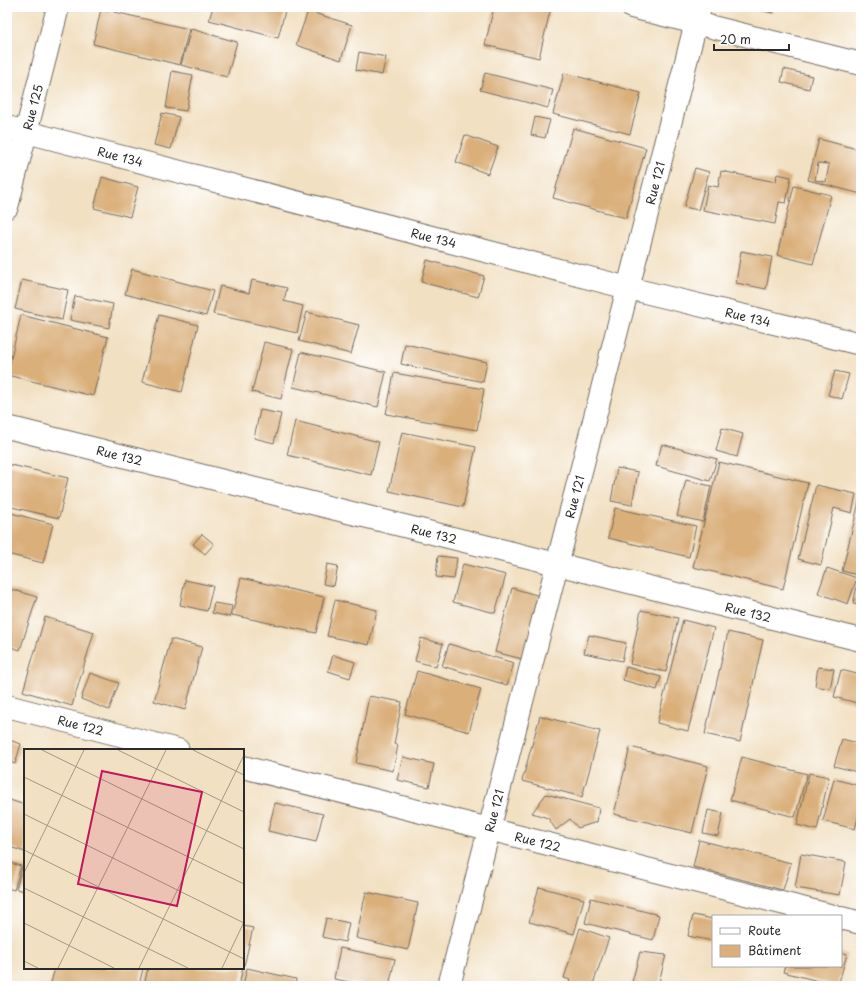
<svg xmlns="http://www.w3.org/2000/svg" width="868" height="993" font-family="'Playpen Sans',sans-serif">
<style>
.building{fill:#daaf7a;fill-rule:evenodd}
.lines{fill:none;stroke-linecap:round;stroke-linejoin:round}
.minor-casing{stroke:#716a60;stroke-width:24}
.minor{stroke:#fff;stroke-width:22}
.labels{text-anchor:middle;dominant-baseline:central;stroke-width:4;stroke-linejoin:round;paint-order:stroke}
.street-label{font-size:12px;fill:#2b2b2b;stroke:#fff}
.inset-road{fill:none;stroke:#a29886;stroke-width:1}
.view{fill:#c2185b;fill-opacity:0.15;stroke:#c2185b;stroke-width:2}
.inset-edge{fill:none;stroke:#2b2b2b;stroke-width:2}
</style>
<rect width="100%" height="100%" fill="#fff"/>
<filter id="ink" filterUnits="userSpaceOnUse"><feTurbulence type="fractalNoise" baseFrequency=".025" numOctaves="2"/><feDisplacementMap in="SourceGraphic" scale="8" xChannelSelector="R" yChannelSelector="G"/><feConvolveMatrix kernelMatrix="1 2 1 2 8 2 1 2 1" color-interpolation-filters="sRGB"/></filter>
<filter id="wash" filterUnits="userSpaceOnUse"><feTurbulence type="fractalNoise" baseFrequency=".012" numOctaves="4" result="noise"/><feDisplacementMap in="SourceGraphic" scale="16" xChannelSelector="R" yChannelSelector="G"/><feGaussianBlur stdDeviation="0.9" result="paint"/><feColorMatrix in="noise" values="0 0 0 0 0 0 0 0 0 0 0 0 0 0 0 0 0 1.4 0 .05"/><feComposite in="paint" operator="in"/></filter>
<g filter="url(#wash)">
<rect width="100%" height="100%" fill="#f2e0c2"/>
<g id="blocks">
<path class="building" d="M213 7H286L278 38 209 20Z
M494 7H551L539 58 485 45Z
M754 7H774L773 13 753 9Z
M101 9 189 29 180 65 93 44Z
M308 11 352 25 341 60 296 45Z
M191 29 237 42 227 77 181 65Z
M359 52 386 57 382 75 356 70Z
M784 69 812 76 809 89 781 82Z
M172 71 193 75 186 111 166 108Z
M485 73 553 90 548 108 480 90Z
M564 73 641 93 630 134 553 114Z
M162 113 179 117 171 149 154 145Z
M535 117 550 120 545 138 531 135Z
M573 128 646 148 626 218 553 198Z
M465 135 498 147 488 174 456 162Z
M819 139 861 150V194L808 180ZM818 163 829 164 826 182 815 180Z
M695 168 709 172 698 210 684 207Z
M721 171 776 182 777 174 791 177 786 203 779 202 775 224 703 210 708 185 718 187Z
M102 177 138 187 130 217 94 208Z
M794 186 831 195 813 264 777 255Z
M741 251 772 257 766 289 736 283Z
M427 260 484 276 478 297 421 282Z
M132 269 213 291 206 316 125 294Z
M22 280 68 290 62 320 15 309Z
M252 280 287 288 284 301 303 306 297 333 213 314 220 286 249 293Z
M75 296 113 304 109 328 70 320Z
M307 312 359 325 351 354 299 341Z
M21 315 108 337 93 396 7 375Z
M159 315 198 325 182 392 142 382Z
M264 342 293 349 281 399 252 392Z
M405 344 487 362 483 382 401 364Z
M301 352 386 372 378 407 293 387Z
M835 371 849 374 842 399 828 395Z
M394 373 484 389 477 430 386 414Z
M260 410 281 414 274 443 254 438Z
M295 421 379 442 371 475 287 455Z
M722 428 743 434 737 457 716 451Z
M402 432 476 447 463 507 389 491Z
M662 444 717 459 710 481 656 466Z
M719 462 808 483 783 589 693 567Z
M7 464 68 478 59 518 7 506Z
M617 468 638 472 632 505 611 501Z
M686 480 711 486 703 522 677 516Z
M816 485 856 494 852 513 834 508 821 565 798 559Z
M860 498H861V576L842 571Z
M615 508 696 526 689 557 608 538Z
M7 512 53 524 43 563 7 554Z
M202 534 214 544 205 554 193 544Z
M438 556 457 558 454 579 436 577Z
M327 564 338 566 334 586 323 584Z
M463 564 506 575 495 613 453 602Z
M827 568 857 578 848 604 818 593Z
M241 578 324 597 316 633 232 615Z
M185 580 213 586 207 611 180 605Z
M858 581 861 582V605L853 604Z
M7 588 37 597 20 650 7 646Z
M512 588 540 596 522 659 495 652Z
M335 600 377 610 369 645 327 636Z
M214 603 232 606 230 617 212 613Z
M641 610 678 618 666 672 630 664Z
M45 617 94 632 72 706 23 691Z
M683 620 714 628 688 731 657 723Z
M728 632 763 640 740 742 705 734Z
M589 635 626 643 622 661 584 653Z
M421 638 443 644 436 667 415 661Z
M171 639 202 647 185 710 154 701Z
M449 644 514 663 507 685 442 666Z
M333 655 355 662 350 678 328 671Z
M626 667 661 677 657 690 623 680Z
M818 667 834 669 830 689 815 686Z
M841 670 861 675V704L834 697Z
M417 671 481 689 469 732 405 714Z
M90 673 119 683 109 710 81 699Z
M369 696 402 702 394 744 398 745 393 771 356 763Z
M540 716 600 731 582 797 522 781Z
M842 739 861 744V773L834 766Z
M9 740 21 744 15 764 7 761V747Z
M630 747 708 766 692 833 614 814Z
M403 757 434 764 429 787 397 780Z
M742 757 807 774 795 817 730 800Z
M809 773 829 777 817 830 797 825Z
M834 779 861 786V806L855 829 823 821Z
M546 794 599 808 597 822 578 828 570 819 556 830 548 818 532 813Z
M7 799 25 805V852L7 846Z
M275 803 323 814 316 842 268 831Z
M708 810 723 813 718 836 703 833Z
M699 840 791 863 783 890 693 867Z
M801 854 846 862 840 895 795 888Z
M7 862 21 866 14 890 7 888Z
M23 865 25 866V891L16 889Z
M539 887 584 899 574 934 529 922Z
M366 892 418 903 408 950 356 938Z
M591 898 659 915 653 940 585 923Z
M693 915 713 919V941L688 936Z
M326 918 349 923 345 942 322 937Z
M243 926 253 928 244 966H243Z
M580 928 609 938 593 984 598 986H568L570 980 564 978Z
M340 948 395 959 389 986H372L334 979Z
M640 952 666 955 658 986H631Z
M841 953 847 954 838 986 783 972 785 966H841Z
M55 968H143L139 986H50Z
M148 968H243L239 986H144Z
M247 968 296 979 295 986H243Z"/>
</g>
</g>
<g filter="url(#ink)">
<use href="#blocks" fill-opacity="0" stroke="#716a60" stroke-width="1"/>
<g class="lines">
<defs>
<g id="minor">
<path d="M632 7 861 64"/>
<path id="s1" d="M7 127 628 288 861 344"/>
<path id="s2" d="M7 207 58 7"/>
<path id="s3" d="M7 427 861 640"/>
<path id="s4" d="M7 706 178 750"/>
<path id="s5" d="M243 767 833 916"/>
<path d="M841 918 861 923"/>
<path id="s6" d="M449 986 700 7"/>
</g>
</defs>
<use href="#minor" class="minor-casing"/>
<use href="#minor" class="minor"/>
</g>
</g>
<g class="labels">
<g class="street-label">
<text stroke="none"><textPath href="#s2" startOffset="103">Rue 125</textPath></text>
<text stroke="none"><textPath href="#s1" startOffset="117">Rue 134</textPath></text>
<text stroke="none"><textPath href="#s6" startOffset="829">Rue 121</textPath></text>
<text stroke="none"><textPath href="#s1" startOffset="441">Rue 134</textPath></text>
<text stroke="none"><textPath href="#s1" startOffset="765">Rue 134</textPath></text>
<text stroke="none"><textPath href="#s3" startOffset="116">Rue 132</textPath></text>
<text stroke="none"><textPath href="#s6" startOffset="505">Rue 121</textPath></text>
<text stroke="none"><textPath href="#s3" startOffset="440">Rue 132</textPath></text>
<text stroke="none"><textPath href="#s3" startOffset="764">Rue 132</textPath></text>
<text stroke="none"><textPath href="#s4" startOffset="76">Rue 122</textPath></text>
<text stroke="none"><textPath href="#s6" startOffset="181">Rue 121</textPath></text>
<text stroke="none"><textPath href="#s5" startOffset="304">Rue 122</textPath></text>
</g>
</g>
<g transform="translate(24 749)">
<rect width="220" height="220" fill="#f2e0c2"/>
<path class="inset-road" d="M18 1 220 100M94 1 220 63M169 1 220 26M0 28 220 135M0 65 220 174M0 101 220 210M0 124 60 1M0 139 164 219M0 174 90 219M0 212 14 219M34 219 142 1M115 219 220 6M198 219 220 173"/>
<path class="view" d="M78 22 178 43 153 157 54 135Z"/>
<rect width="220" height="220" class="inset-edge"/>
</g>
<rect width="868" height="993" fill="none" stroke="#fff" stroke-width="24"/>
<rect x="712" y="915" width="130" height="52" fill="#ffffff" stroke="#aaaaaa"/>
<rect x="720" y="928" width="20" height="6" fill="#ffffff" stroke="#aaaaaa"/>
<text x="748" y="935" font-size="12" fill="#2b2b2b">Route</text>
<rect x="720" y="945" width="20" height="12" fill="#daaf7a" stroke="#aaaaaa"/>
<text x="748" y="955" font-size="12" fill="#2b2b2b">Bâtiment</text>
<path d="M714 44v6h75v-6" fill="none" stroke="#2b2b2b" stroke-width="2"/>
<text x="720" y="44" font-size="12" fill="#2b2b2b" stroke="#ffffff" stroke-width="3" paint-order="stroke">20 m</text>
</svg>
